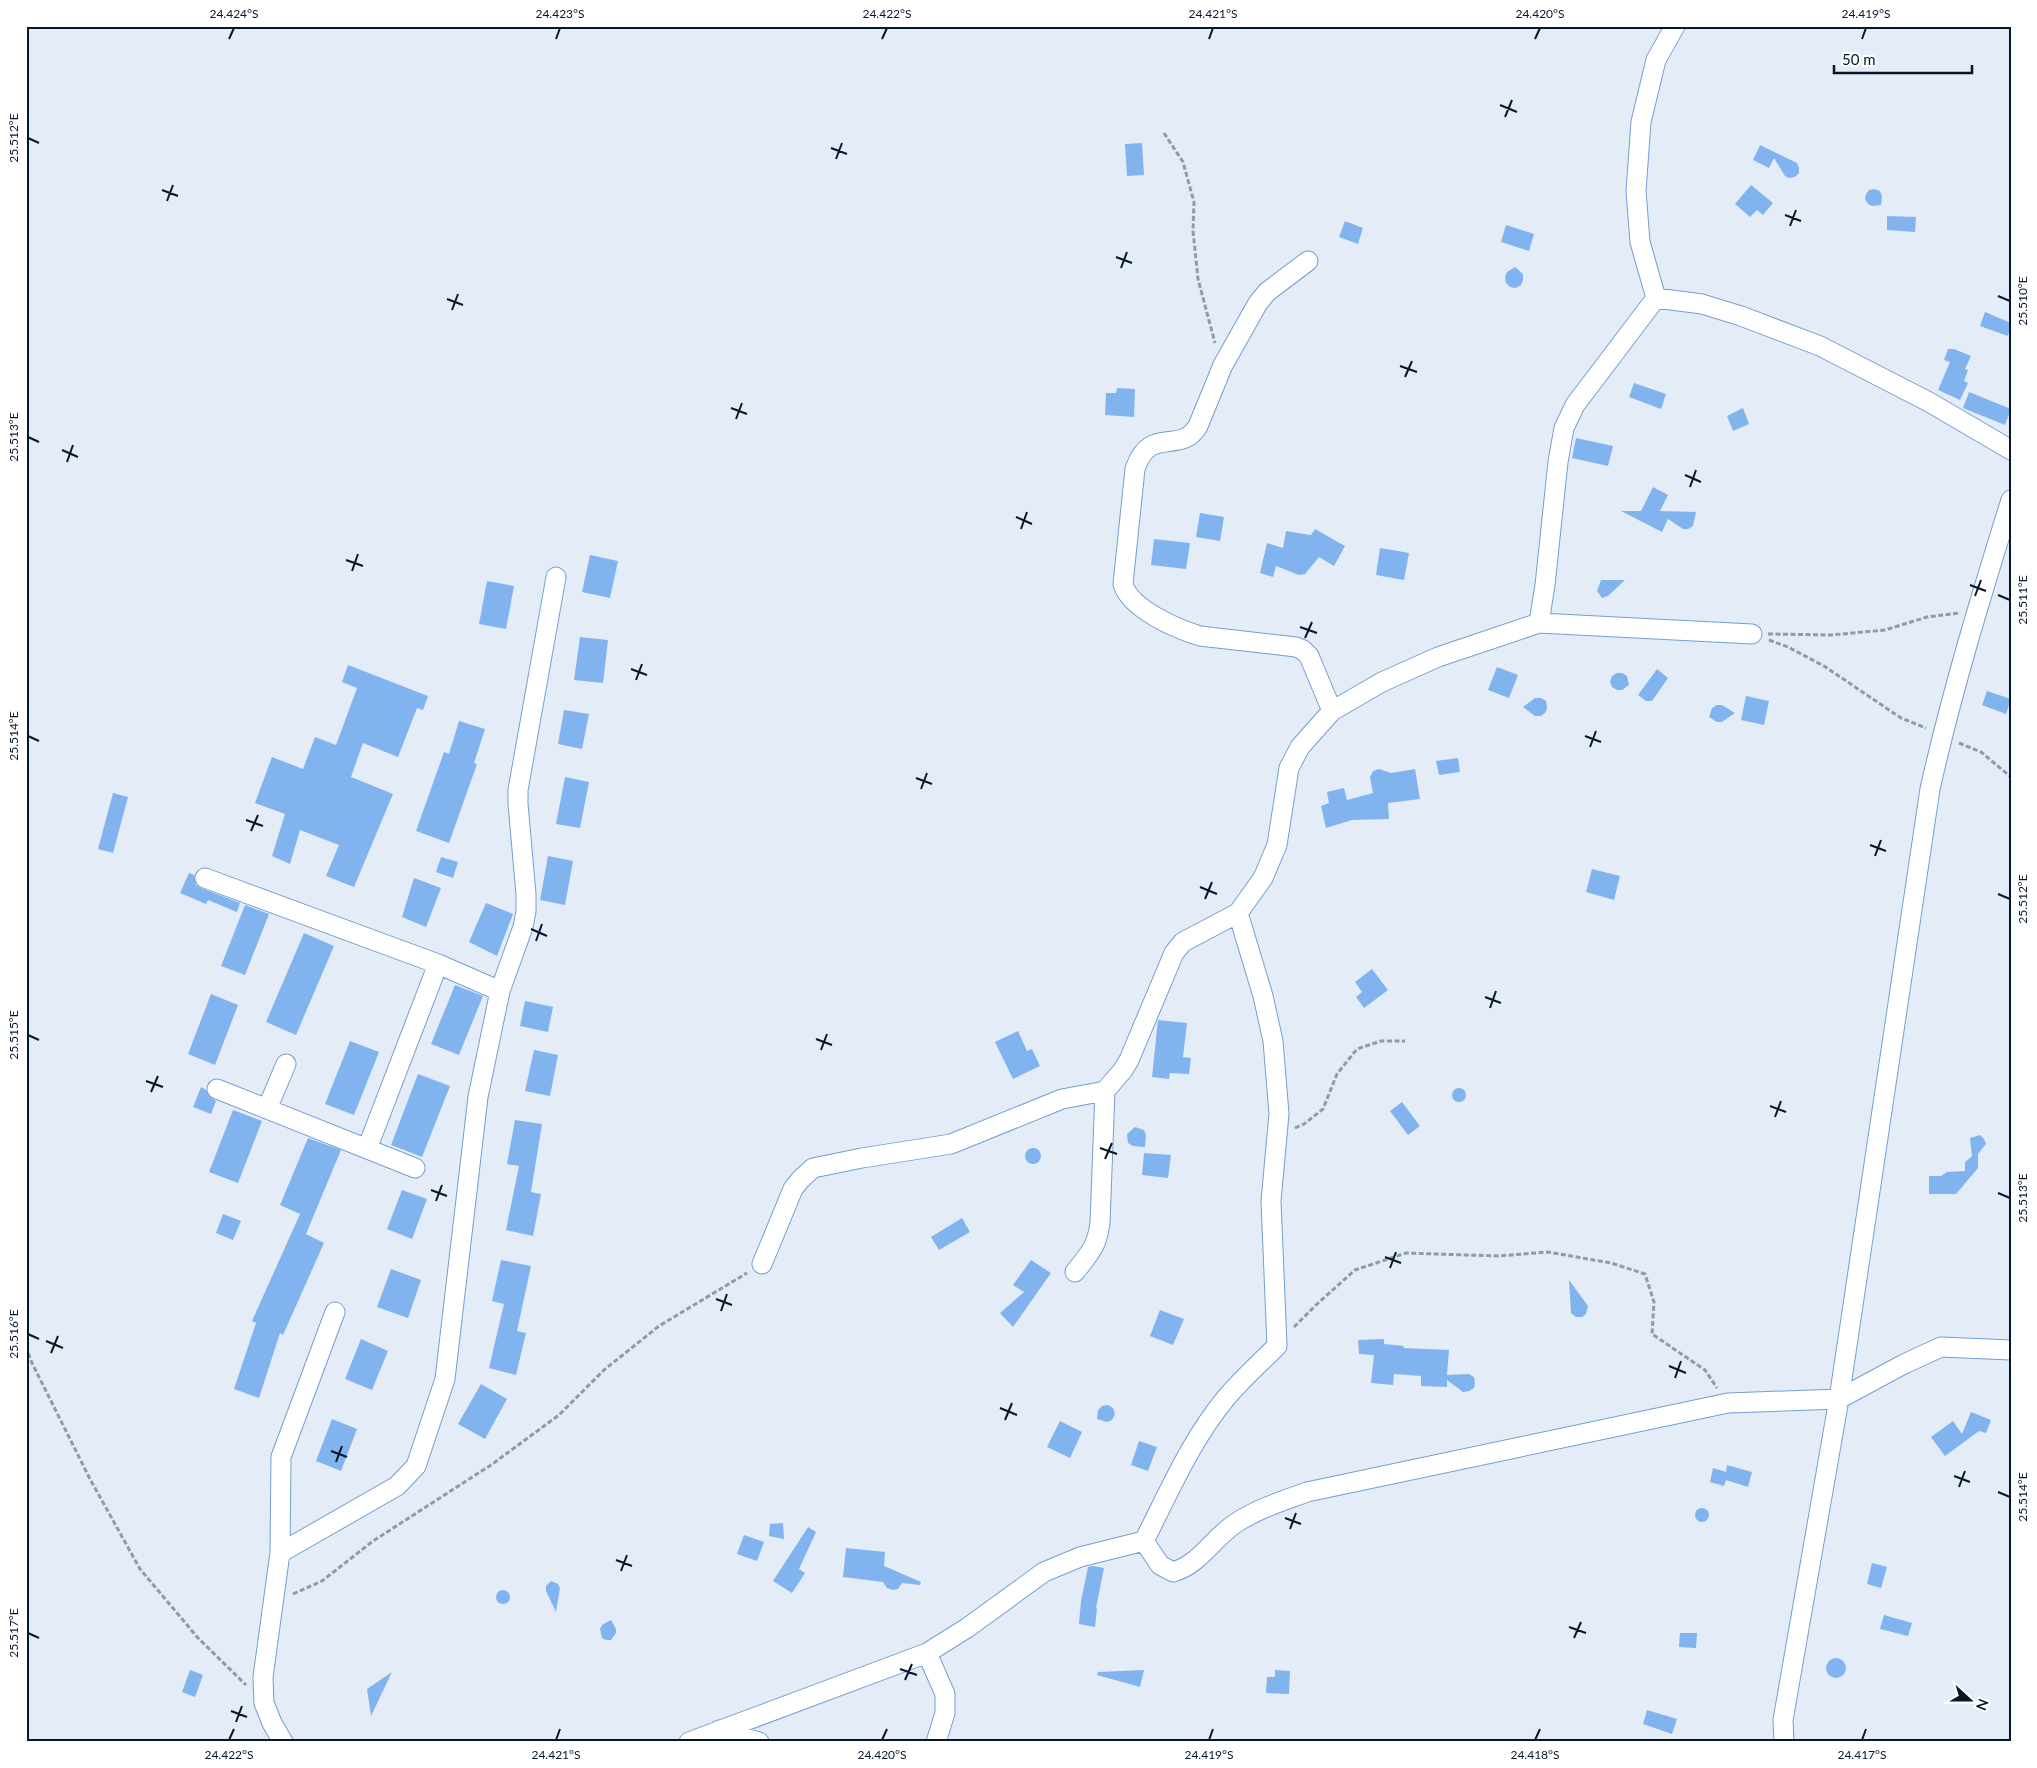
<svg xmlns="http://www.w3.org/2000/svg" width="2037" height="1768" font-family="Lato,sans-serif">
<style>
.building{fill:#81b4ee}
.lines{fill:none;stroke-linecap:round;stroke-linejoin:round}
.minor-casing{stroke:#749fd1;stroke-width:21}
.path{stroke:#909ba9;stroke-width:3;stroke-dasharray:5 2.5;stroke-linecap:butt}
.minor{stroke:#fff;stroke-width:19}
.ticks{fill:none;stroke:#07172a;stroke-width:2}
.neatline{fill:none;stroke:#07172a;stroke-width:2}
.ticks-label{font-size:12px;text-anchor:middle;fill:#07172a}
</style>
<rect width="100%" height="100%" fill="#e3ecf7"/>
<path class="building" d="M1142 143 1144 175 1127 176 1125 144Z
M1760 145 1797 163 1799 168V173L1795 177 1789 178 1785 176 1774 158 1769 168 1753 160Z
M1751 185 1773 203 1763 215 1757 210 1750 217 1735 204Z
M1874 189 1880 191 1882 196 1881 205 1872 206 1868 204 1865 199 1866 194 1869 190Z
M1887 216 1916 217 1915 232 1887 230Z
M1345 221 1363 228 1358 244 1339 237Z
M1506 225 1534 234 1529 251 1501 242Z
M1515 267 1523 274V280L1521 285 1516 288 1510 287 1506 283 1505 277 1507 272Z
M1985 312 2011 323 2008 336 1980 326Z
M1948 349H1954L1971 356 1965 369 1968 370 1964 381 1968 383 1960 400 1938 390 1950 362 1944 360Z
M1634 383 1666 394 1661 409 1629 397Z
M1117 388 1135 389 1134 417 1105 415 1106 393H1116Z
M1969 392 2011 409 2005 425 1963 408Z
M1743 408 1749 424 1733 431 1727 416Z
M1576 438 1613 446 1608 466 1572 458Z
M1653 487 1668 495 1660 511 1696 512 1693 526 1688 529H1683L1668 519 1662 532 1621 511H1641Z
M1200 513 1224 517 1220 541 1196 537Z
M1315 529 1345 546 1334 566 1319 557 1305 574 1299 575 1276 566 1273 577 1260 573 1267 543 1283 548 1286 531 1311 535Z
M1154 539 1190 543 1186 569 1151 565Z
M1380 548 1409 553 1404 580 1376 575Z
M590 555 618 561 610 598 582 592Z
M1601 580H1625L1608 596 1602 598 1597 591Z
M487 581 514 586 506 629 479 624Z
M580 637 608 640 603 683 574 680Z
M348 665 428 696 423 710 417 708 398 757 363 743 351 777 393 794 354 887 326 876 339 845 300 830 290 864 272 856 285 814 255 803 272 757 303 769 315 737 336 745 357 688 342 682Z
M1497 667 1518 675 1509 698 1488 690Z
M1657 669 1668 678 1652 701H1646L1638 695Z
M1617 673H1622L1627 676 1629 685 1622 690H1617L1612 687 1610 682 1612 676Z
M1987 691 2011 699 2006 714 1982 705Z
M1746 696 1769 701 1764 725 1741 720Z
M1535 698H1541L1546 701 1547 707 1546 712 1541 716H1535L1523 707Z
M1717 705H1722L1735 713 1722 722H1717L1709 717 1712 708Z
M564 710 589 714 582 749 558 744Z
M459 721 485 729 474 763 477 764 449 843 416 831 444 752 449 754Z
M1458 758 1460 772 1439 775 1436 761Z
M1379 769 1391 773 1415 769 1420 799 1388 803 1389 819 1352 820 1326 828 1321 806 1329 803 1327 792 1344 788 1347 800 1373 793 1370 777 1373 771Z
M565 777 589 782 580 828 556 824Z
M113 793 128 797 113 853 98 849Z
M548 856 573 861 565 905 540 900Z
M441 857 458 862 453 878 436 872Z
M1592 869 1620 876 1614 900 1586 892Z
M189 873 194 875 196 885 201 888 240 903 237 912 208 900 206 904 180 893Z
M414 878 441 888 426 927 402 917Z
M486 903 513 914 497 956 469 942Z
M245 905 269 914 245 975 221 966Z
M304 933 334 946 296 1035 266 1022Z
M1372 969 1388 990 1364 1008 1356 997 1362 992 1355 982Z
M455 985 483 996 459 1055 431 1044Z
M211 994 238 1005 215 1065 188 1054Z
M525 1001 553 1007 548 1032 520 1026Z
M1158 1020 1187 1023 1183 1057 1191 1058 1189 1074 1170 1073 1169 1079 1152 1077Z
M1018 1031 1027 1051 1032 1049 1040 1066 1013 1079 995 1042Z
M350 1041 379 1052 354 1115 325 1104Z
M534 1050 558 1055 550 1096 525 1091Z
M418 1074 450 1086 422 1157 391 1145Z
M201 1087 206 1090 209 1096 216 1101 211 1114 193 1107Z
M1452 1095a7 7 0 1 1 14 0a7 7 0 1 1-14 0Z
M1402 1102 1420 1126 1408 1135 1390 1111Z
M233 1110 262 1121 238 1183 209 1172Z
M515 1120 542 1124 531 1192 541 1194 533 1236 506 1230 519 1166 507 1164Z
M1135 1127 1144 1130 1146 1135 1145 1147 1133 1146 1128 1143 1127 1134Z
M1980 1135 1984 1139 1986 1144 1978 1154V1168L1956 1194H1929V1176H1941L1947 1172 1965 1171V1162L1972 1156 1970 1138Z
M308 1138 341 1150 306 1234 324 1243 283 1335 280 1333 259 1398 234 1389 256 1323 252 1321 300 1214 280 1205Z
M1025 1156a8 8 0 1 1 16 0a8 8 0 1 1-16 0Z
M1144 1153 1171 1155 1168 1178 1142 1175Z
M402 1190 427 1199 412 1239 387 1229Z
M223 1214 241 1221 233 1240 216 1233Z
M962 1218 970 1232 939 1250 931 1237Z
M501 1260 531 1266 517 1331 526 1333 516 1375 489 1368 504 1304 492 1301Z
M1031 1260 1051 1273 1013 1327 1000 1313 1024 1292 1013 1285Z
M391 1269 421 1280 408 1318 377 1307Z
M1569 1280 1588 1306 1586 1314 1582 1317H1576L1571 1313Z
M1160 1310 1184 1319 1173 1345 1150 1336Z
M361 1339 388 1351 372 1390 345 1379Z
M1384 1339V1344L1404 1346 1403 1348 1449 1350 1447 1375 1469 1374 1474 1377 1475 1383 1474 1388 1469 1391 1463 1392 1447 1380V1387L1421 1386V1376L1394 1374 1393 1385 1371 1383 1374 1355 1359 1354 1358 1340Z
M481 1384 507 1399 485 1439 458 1424Z
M1108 1405 1113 1408 1115 1414 1112 1420 1107 1422 1097 1419 1098 1410 1102 1406Z
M1971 1412 1991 1420 1986 1433 1979 1431 1945 1456 1931 1437 1953 1421 1962 1434Z
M332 1419 357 1429 341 1471 316 1461Z
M1060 1421 1082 1432 1070 1458 1047 1447Z
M1139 1441 1157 1447 1148 1471 1131 1465Z
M1727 1465 1752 1472 1748 1487 1726 1480 1724 1486 1710 1482 1713 1468 1726 1472Z
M1695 1515a7 7 0 1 1 14 0a7 7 0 1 1-14 0Z
M783 1523 784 1539 769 1536 770 1524Z
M808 1527 816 1532 799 1569 805 1573 792 1593 773 1581Z
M744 1535 764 1542 757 1561 737 1554Z
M846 1548 885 1552 884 1566 921 1582 920 1585 902 1583 898 1589 893 1590 887 1588 883 1582 843 1577Z
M1872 1563 1887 1567 1881 1588 1867 1584Z
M1092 1566 1104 1568 1096 1608 1097 1609 1095 1627 1079 1624 1081 1601 1088 1567Z
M551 1581 558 1584 560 1588 556 1612 546 1591V1586Z
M496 1597a7 7 0 1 1 14 0a7 7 0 1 1-14 0Z
M1884 1615 1912 1623 1908 1636 1880 1629Z
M611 1620 616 1629V1633L611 1640H606L602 1638 600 1629 602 1625Z
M1680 1633H1697L1696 1648 1679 1647Z
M1826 1668a10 10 0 1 1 20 0a10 10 0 1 1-20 0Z
M190 1670 203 1675 195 1697 182 1692Z
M1144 1670 1140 1687 1097 1675 1098 1672Z
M1275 1670 1290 1671 1289 1694 1266 1693 1267 1677H1275Z
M392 1672 371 1716 367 1689Z
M1647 1710 1677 1719 1672 1734 1643 1724Z"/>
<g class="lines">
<defs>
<path id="minor" d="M1308 261 1267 292 1258 303 1223 365 1198 426C1180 456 1150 424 1135 469L1123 584C1130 609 1177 629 1200 636L1296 647 1303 650 1309 656 1332 711
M1656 298 1702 304 1741 316 1820 346 1929 402 2011 450
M1539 623 1752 634
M205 878 438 964 500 991
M217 1089 415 1168
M267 1109 286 1064
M367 1149 438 964
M762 1264 793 1189 800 1180 813 1168 862 1158 951 1144 1062 1099 1105 1091 1123 1070 1129 1060 1174 953 1183 942 1238 913 1263 878 1277 845 1289 768 1300 747 1332 711 1382 682 1438 657 1539 623 1545 585 1558 462 1564 428 1575 405 1656 298 1640 242 1636 191 1641 122 1656 60 1675 26
M1075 1272C1089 1254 1097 1247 1100 1223L1105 1091
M1144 1541 1160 1565 1173 1572C1199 1565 1214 1537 1236 1523 1259 1508 1283 1501 1307 1492L1728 1403 1839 1399 1904 1364 1941 1347 2011 1350
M280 1553 281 1457 335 1312
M927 1653 945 1694V1713L936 1742
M719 1730 759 1742
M283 1742 272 1723 264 1703 263 1677 280 1553 397 1486 416 1466 445 1379 478 1097 500 991 523 927 526 911V894L518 804V790L556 577
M689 1742 927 1653 967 1628 1044 1572 1080 1557 1144 1541C1169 1492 1191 1440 1226 1398 1241 1380 1260 1363 1277 1346L1271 1201 1279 1114 1273 1041 1263 996 1238 913
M1784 1742 1783 1720 1839 1399 1930 789C1952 691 1981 596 2011 500"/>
</defs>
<use href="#minor" class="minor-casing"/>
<path class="path" d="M1164 133 1183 162 1194 202 1193 231 1198 279 1215 343
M1768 634 1831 635 1885 630 1927 617 1959 613
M1769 640 1788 647 1824 666 1901 718 1926 728
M1959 743 1981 752 2011 777
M1295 1128 1304 1124 1323 1109 1337 1074 1357 1049 1381 1041H1405
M1294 1327 1316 1305 1355 1270 1406 1253 1498 1256 1548 1252 1611 1263 1645 1274 1654 1302 1652 1334 1705 1370 1717 1388
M26 1346 31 1361 90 1479 140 1569 198 1638 246 1685
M293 1594 322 1581 373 1541 491 1465 559 1415 604 1370 659 1326 747 1273"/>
<use href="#minor" class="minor"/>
</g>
<path class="ticks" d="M229 39 234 28M556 39 560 28M882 39 887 28M1209 39 1213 28M1535 39 1540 28M1862 39 1866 28M1500 105 1517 112M1505 117 1512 100M28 138 39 143M831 148 847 154M836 159 842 143M162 190 178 196M167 201 173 185M1785 215 1801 221M1790 226 1796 210M1116 257 1132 263M1121 268 1127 252M1998 296 2010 301M447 299 463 305M452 310 458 294M1400 366 1417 372M1405 377 1412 361M731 408 747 414M736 419 742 403M28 437 39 442M62 450 78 457M67 462 73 445M1685 475 1701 482M1690 487 1696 470M1016 517 1032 524M1021 529 1027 512M346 560 363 566M352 571 358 554M1970 585 1986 591M1998 595 2010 600M1975 596 1981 580M1300 627 1317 633M1305 638 1312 622M631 669 647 675M636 680 642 664M28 736 39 741M1585 736 1601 742M1590 747 1596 731M916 778 932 784M921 789 927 773M246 820 263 826M251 831 258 815M1870 845 1886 851M1875 856 1881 840M1200 887 1217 894M1998 894 2010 899M1205 899 1212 882M531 929 547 936M536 941 542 924M1485 997 1501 1003M1490 1008 1496 991M28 1035 39 1040M816 1039 832 1045M821 1050 827 1034M146 1081 163 1087M151 1092 158 1076M1770 1106 1786 1112M1775 1117 1781 1101M1100 1148 1117 1154M1105 1159 1112 1143M431 1190 447 1196M1998 1193 2010 1198M436 1201 442 1185M1385 1257 1401 1263M1390 1268 1396 1252M716 1299 732 1305M721 1311 727 1294M28 1334 39 1339M46 1341 63 1348M51 1353 58 1336M1669 1366 1686 1373M1675 1378 1681 1361M1000 1408 1017 1415M1005 1420 1012 1403M331 1451 347 1457M336 1462 342 1446M1954 1476 1970 1482M1959 1487 1965 1471M1998 1492 2010 1497M1285 1518 1301 1524M1290 1529 1296 1513M616 1560 632 1566M621 1571 627 1555M1569 1627 1586 1633M28 1633 39 1638M1574 1638 1581 1622M900 1669 917 1675M905 1680 912 1664M231 1711 247 1717M236 1722 242 1706M229 1740 234 1729M556 1740 560 1729M882 1740 887 1729M1209 1740 1213 1729M1535 1740 1540 1729M1862 1740 1866 1729"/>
<rect width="2037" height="1768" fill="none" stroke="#ffffff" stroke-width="55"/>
<g transform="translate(1970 1700) rotate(111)" stroke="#ffffff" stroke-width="4" paint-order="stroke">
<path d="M0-4L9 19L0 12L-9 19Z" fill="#07172a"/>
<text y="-8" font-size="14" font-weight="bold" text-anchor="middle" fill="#07172a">N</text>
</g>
<path d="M1834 65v8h138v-8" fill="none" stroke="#07172a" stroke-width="2.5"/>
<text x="1842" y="65" font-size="15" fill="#07172a" stroke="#ffffff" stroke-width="4" paint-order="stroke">50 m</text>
<rect x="28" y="28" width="1982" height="1712" class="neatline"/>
<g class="ticks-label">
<text x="234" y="18">24.424°S</text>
<text x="560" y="18">24.423°S</text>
<text x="887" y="18">24.422°S</text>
<text x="1213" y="18">24.421°S</text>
<text x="1540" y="18">24.420°S</text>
<text x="1866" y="18">24.419°S</text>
<text transform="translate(14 138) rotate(-90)" y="4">25.512°E</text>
<text transform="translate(2023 301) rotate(-90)" y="4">25.510°E</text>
<text transform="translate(14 437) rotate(-90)" y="4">25.513°E</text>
<text transform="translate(2023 600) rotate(-90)" y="4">25.511°E</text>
<text transform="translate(14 736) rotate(-90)" y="4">25.514°E</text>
<text transform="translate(2023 899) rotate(-90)" y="4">25.512°E</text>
<text transform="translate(14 1035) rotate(-90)" y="4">25.515°E</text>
<text transform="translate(2023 1198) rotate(-90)" y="4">25.513°E</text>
<text transform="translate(14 1334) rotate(-90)" y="4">25.516°E</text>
<text transform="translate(2023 1497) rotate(-90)" y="4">25.514°E</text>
<text transform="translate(14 1633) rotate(-90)" y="4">25.517°E</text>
<text x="229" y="1759">24.422°S</text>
<text x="556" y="1759">24.421°S</text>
<text x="882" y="1759">24.420°S</text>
<text x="1209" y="1759">24.419°S</text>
<text x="1535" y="1759">24.418°S</text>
<text x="1862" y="1759">24.417°S</text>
</g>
</svg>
